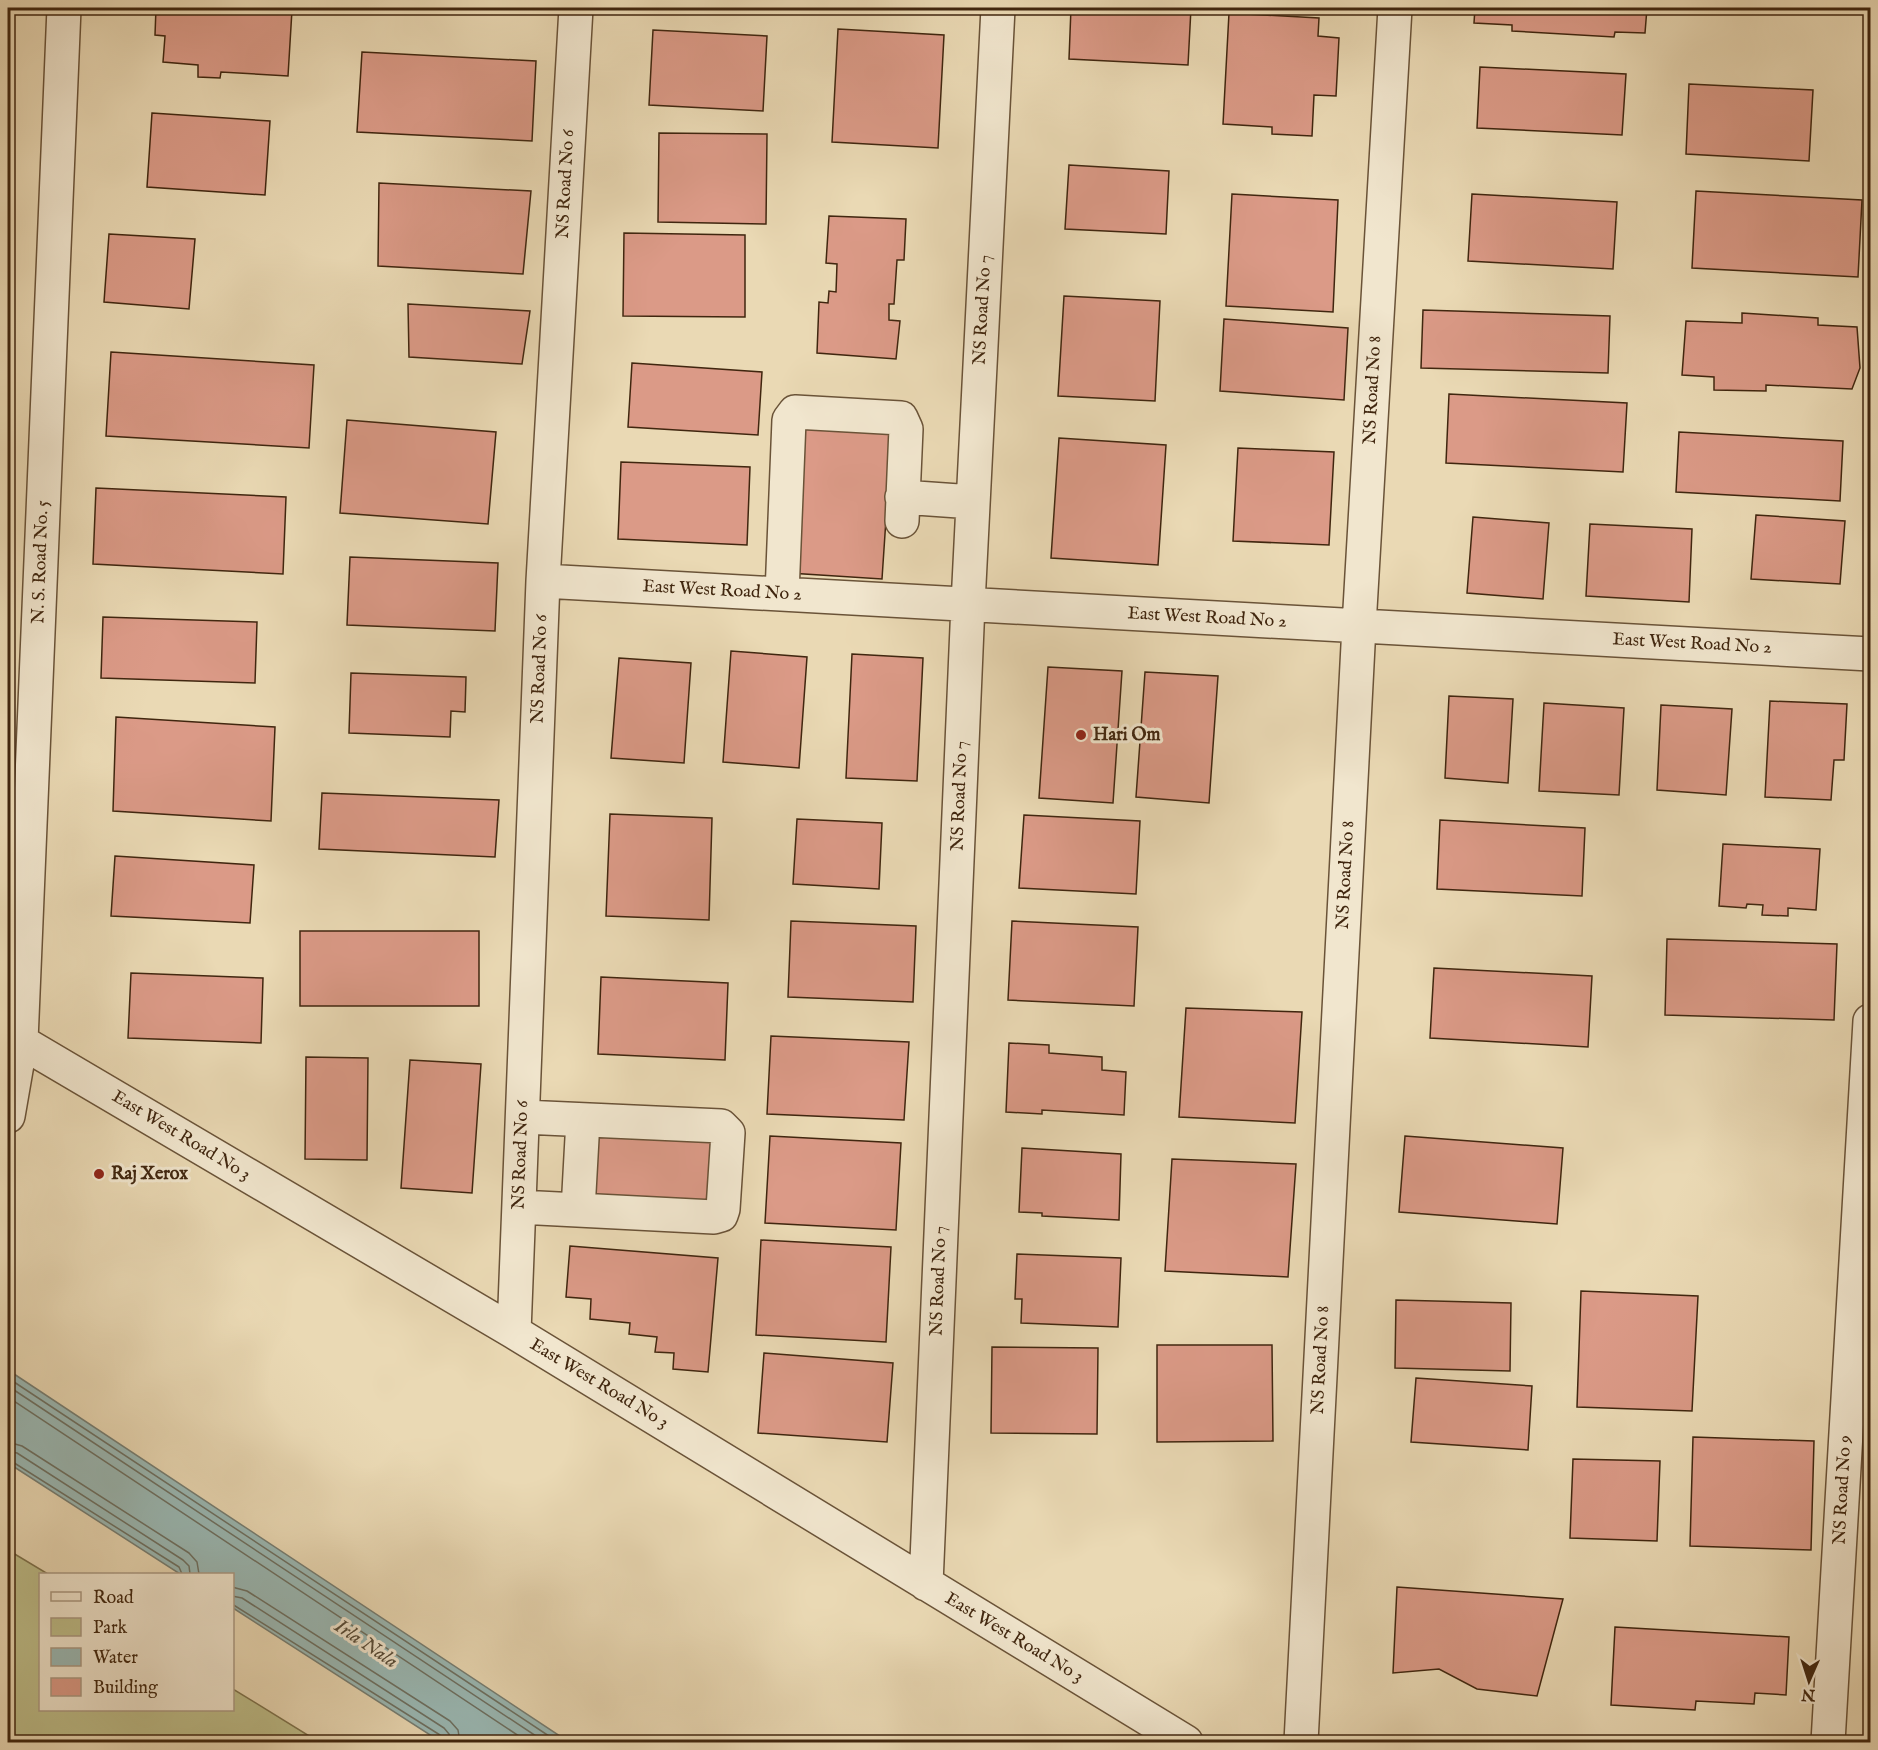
<svg xmlns="http://www.w3.org/2000/svg" width="1878" height="1750" font-family="'IM FELL English',serif">
<style>
.green{fill:#bdbd89;stroke:#7e724c;stroke-width:1.5}
.water{fill:#9ab9b5;stroke:#767e73;stroke-width:1.5}
.lines{fill:none;stroke-linecap:round;stroke-linejoin:round}
.shore{stroke:#6d7062;stroke-width:1.5}
.building{fill:#db9a87;stroke:#40260f;stroke-width:1.5}
.minor-casing{stroke:#6a5338;stroke-width:36}
.minor{stroke:#f1e6ce;stroke-width:33}
.poi-dot{fill:#8f2418;stroke:#f1e6ce;stroke-width:2}
.labels{text-anchor:middle;dominant-baseline:central;stroke-width:6;stroke-linejoin:round;paint-order:stroke}
.street-label{font-size:18px;fill:#40260f;stroke:#f1e6ce}
.poi-label{font-size:18px;font-weight:bold;fill:#40260f;stroke:#f1e6ce;text-anchor:start}
.water-label{font-size:20px;font-style:italic;fill:#564b38;stroke:#f1e6ce}
</style>
<rect width="100%" height="100%" fill="#ead9b4"/>
<filter id="stains"><feTurbulence type="fractalNoise" baseFrequency=".00333" numOctaves="4"/><feColorMatrix values="0 0 0 0 .2 0 0 0 0 .09 0 0 0 0 .02 0 0 0 .5 -.17"/></filter>
<radialGradient id="worn" r=".72"><stop offset=".6" stop-color="#630" stop-opacity="0"/><stop offset="1" stop-color="#630" stop-opacity=".3"/></radialGradient>
<path class="green" d="M8 1550 48 1574H40V1710H232L233 1689 319 1742H8Z"/>
<path class="water" d="M8 1370 569 1742H441L233 1608 232 1574H180L8 1463Z"/>
<g class="lines">
<path class="shore" d="M8 1378 558 1742
M8 1386 545 1742
M8 1397 528 1742
M8 1442 22 1446 189 1553 197 1562 199 1574
M8 1451 17 1453 183 1560 189 1566 190 1574
M8 1459 179 1567 182 1574
M232 1587 247 1591 450 1721 458 1730 460 1742
M232 1596 242 1598 444 1728 449 1734 451 1742
M232 1604 440 1735 443 1742"/>
</g>
<path class="building" d="M156 8 292 10 288 76 221 72 220 78 198 77V65L163 62 165 36 155 35Z
M425 8H516V12Z
M1071 8H1191L1188 65 1069 59Z
M1475 8H1647L1645 33 1615 32 1614 37 1512 31V25L1474 23Z
M1229 13 1319 18 1318 36 1339 38 1336 96 1314 95 1312 136 1272 134V127L1223 124Z
M838 29 944 35 938 148 832 142Z
M653 30 767 36 763 111 649 105Z
M362 52 536 61 532 141 357 132Z
M1480 67 1626 74 1622 135 1477 128Z
M1689 84 1813 90 1809 161 1686 154Z
M152 113 270 121 265 195 147 187Z
M659 133 767 134 766 224 658 222Z
M1069 165 1169 171 1166 234 1065 229Z
M379 183 531 191 523 274 378 266Z
M1696 191 1862 200 1858 277 1692 268Z
M1232 194 1338 200 1333 312 1226 306Z
M1472 194 1617 202 1613 269 1468 261Z
M829 216 906 219 904 260H897L894 304H889V320L900 321 896 359 817 353 819 302 828 303 829 291 836 292 837 264 826 263Z
M624 233 745 235V317L623 316Z
M109 234 195 239 189 309 104 302Z
M1064 296 1160 301 1155 401 1058 396Z
M408 304 530 311 522 364 409 357Z
M1423 310 1610 316 1608 373 1421 368Z
M1742 313 1818 318V325L1857 327 1860 368 1852 389 1766 385V391L1714 390V377L1682 375 1686 321 1742 323Z
M1224 319 1348 328 1344 400 1220 391Z
M111 352 314 365 309 448 106 436Z
M632 363 762 372 758 435 628 427Z
M1449 394 1627 403 1623 472 1446 463Z
M347 420 496 432 488 524 340 513Z
M800 423 892 429 882 579 789 573Z
M1679 432 1843 441 1840 501 1676 492Z
M1059 438 1166 445 1158 565 1051 558Z
M1238 448 1334 452 1329 545 1233 541Z
M621 462 750 467 747 545 618 539Z
M96 488 286 497 283 574 93 564Z
M1756 515 1845 521 1840 584 1751 579Z
M1473 517 1549 523 1543 599 1467 593Z
M1590 524 1692 529 1689 602 1586 596Z
M350 557 498 563 495 631 347 625Z
M103 617 257 622 255 683 101 678Z
M731 651 807 657 799 768 723 762Z
M852 654 923 658 917 781 846 778Z
M619 658 691 663 684 763 611 758Z
M1048 667 1122 671 1113 803 1039 798Z
M1145 672 1218 676 1209 803 1136 797Z
M351 673 466 677 465 712 451 711 450 737 349 733Z
M1449 696 1513 699 1508 783 1445 778Z
M1770 701 1847 704 1844 760H1834L1831 800 1765 797Z
M1544 703 1624 708 1619 795 1539 791Z
M1661 705 1732 709 1726 795 1657 790Z
M116 717 275 727 271 821 113 811Z
M322 793 499 800 495 857 319 849Z
M610 814 712 818 709 920 606 916Z
M1024 815 1140 821 1136 894 1019 888Z
M797 819 882 823 879 889 793 884Z
M1440 820 1585 828 1582 896 1437 889Z
M1723 844 1820 849 1816 910 1788 908V916L1762 915 1763 905 1747 904 1746 908 1719 906Z
M115 856 254 865 250 923 111 916Z
M791 921 916 926 913 1002 788 997Z
M1012 921 1138 927 1134 1006 1008 1000Z
M300 931H479V1006H300Z
M1667 939 1837 944 1834 1020 1665 1015Z
M1434 968 1592 976 1588 1047 1430 1038Z
M131 973 263 978 261 1043 128 1038Z
M601 977 728 983 725 1060 598 1054Z
M1186 1008 1302 1012 1295 1123 1179 1117Z
M771 1036 909 1042 904 1120 767 1114Z
M1009 1043 1049 1045V1053L1102 1057V1070L1126 1072 1124 1115 1042 1110V1114L1006 1112Z
M306 1057 368 1058 367 1160 305 1159Z
M410 1060 481 1064 472 1193 401 1188Z
M595 1124 719 1130 713 1206 590 1200Z
M770 1136 901 1143 896 1230 765 1223Z
M1405 1136 1563 1148 1557 1224 1399 1212Z
M1022 1148 1121 1154 1119 1220 1042 1216V1213L1019 1212Z
M1172 1159 1296 1164 1288 1277 1165 1271Z
M761 1240 891 1247 886 1342 756 1335Z
M570 1246 718 1258 708 1372 673 1369 674 1353 655 1352 657 1337 629 1334 630 1323 590 1319 591 1299 566 1297Z
M1017 1254 1121 1258 1118 1327 1021 1323 1022 1299H1015Z
M1581 1291 1698 1296 1692 1411 1577 1407Z
M1396 1300 1511 1303 1510 1371 1395 1368Z
M1157 1345H1272L1273 1441 1157 1442Z
M992 1347 1098 1348 1097 1434 991 1433Z
M764 1353 893 1363 887 1442 758 1433Z
M1416 1378 1532 1386 1528 1450 1411 1442Z
M1693 1437 1814 1441 1811 1550 1690 1546Z
M1573 1459 1660 1461 1657 1541 1570 1538Z
M1397 1587 1563 1599 1537 1696 1477 1689 1439 1669 1393 1673Z
M1615 1627 1789 1637 1786 1695 1755 1693 1754 1704 1696 1701 1695 1710 1611 1705Z"/>
<g class="lines">
<defs>
<path id="minor" d="M902 497 973 502
M543 581 1870 654
M782 594 789 420 795 412 901 418 906 429 902 521
M8 1034 514 1332 1186 1742
M8 1116 21 1041 64 8
M519 1207 714 1217 721 1215 723 1209 728 1133 721 1126 523 1117
M578 1210 583 1120
M514 1332 543 581 576 8
M926 1584 968 604 998 8
M1301 1742 1359 626 1395 8
M1828 1742 1870 1021"/>
</defs>
<use href="#minor" class="minor-casing"/>
<use href="#minor" class="minor"/>
</g>
<g class="poi-dot">
<circle cx="1081" cy="735" r="6"/>
<circle cx="99" cy="1174" r="6"/>
</g>
<g class="labels">
<g class="street-label">
<text transform="translate(566 184) rotate(-87)">NS Road No 6</text>
<text transform="translate(983 310) rotate(-87)">NS Road No 7</text>
<text transform="translate(1373 390) rotate(-87)">NS Road No 8</text>
<text transform="translate(41 562) rotate(-88)">N. S. Road No. 5</text>
<text transform="translate(722 591) rotate(3)">East West Road No 2</text>
<text transform="translate(1207 618) rotate(3)">East West Road No 2</text>
<text transform="translate(1692 644) rotate(3)">East West Road No 2</text>
<text transform="translate(540 669) rotate(-88)">NS Road No 6</text>
<text transform="translate(960 796) rotate(-88)">NS Road No 7</text>
<text transform="translate(1346 875) rotate(-87)">NS Road No 8</text>
<text transform="translate(181 1136) rotate(31)">East West Road No 3</text>
<text transform="translate(521 1155) rotate(-88)">NS Road No 6</text>
<text transform="translate(939 1281) rotate(-88)">NS Road No 7</text>
<text transform="translate(1321 1360) rotate(-87)">NS Road No 8</text>
<text transform="translate(599 1384) rotate(31)">East West Road No 3</text>
<text transform="translate(1843 1490) rotate(-87)">NS Road No 9</text>
<text transform="translate(1014 1638) rotate(31)">East West Road No 3</text>
</g>
<g class="poi-label">
<text x="1093" y="735">Hari Om</text>
<text x="111" y="1174">Raj Xerox</text>
</g>
<g class="water-label">
<text transform="translate(366 1644) rotate(34)">Irla Nala</text>
</g>
</g>
<rect width="1878" height="1750" fill="none" stroke="#ead9b4" stroke-width="30"/>
<rect x="9" y="9" width="1860" height="1732" fill="none" stroke="#40260f" stroke-width="3"/>
<rect x="15" y="15" width="1848" height="1720" fill="none" stroke="#40260f" stroke-width="1.5"/>
<rect x="39" y="1573" width="195" height="138" fill="#f1e6ce" stroke="#aa9982" stroke-width="1.5"/>
<rect x="51" y="1592" width="30" height="9" fill="#f1e6ce" stroke="#aa9982" stroke-width="1.5"/>
<text x="93" y="1603" font-size="18" fill="#40260f">Road</text>
<rect x="51" y="1618" width="30" height="18" fill="#bdbd89" stroke="#aa9982" stroke-width="1.5"/>
<text x="93" y="1633" font-size="18" fill="#40260f">Park</text>
<rect x="51" y="1648" width="30" height="18" fill="#9ab9b5" stroke="#aa9982" stroke-width="1.5"/>
<text x="93" y="1663" font-size="18" fill="#40260f">Water</text>
<rect x="51" y="1678" width="30" height="18" fill="#db9a87" stroke="#aa9982" stroke-width="1.5"/>
<text x="93" y="1693" font-size="18" fill="#40260f">Building</text>
<g transform="translate(1809 1681) rotate(183)" stroke="#f1e6ce" stroke-width="4.5" paint-order="stroke">
<path d="M0-4.5L10 22L0 15L-10 22Z" fill="#40260f"/>
<text y="-9" font-size="16" font-weight="bold" text-anchor="middle" fill="#40260f">N</text>
</g>
<rect width="100%" height="100%" filter="url(#stains)"/>
<rect width="100%" height="100%" fill="url(#worn)"/>
</svg>
